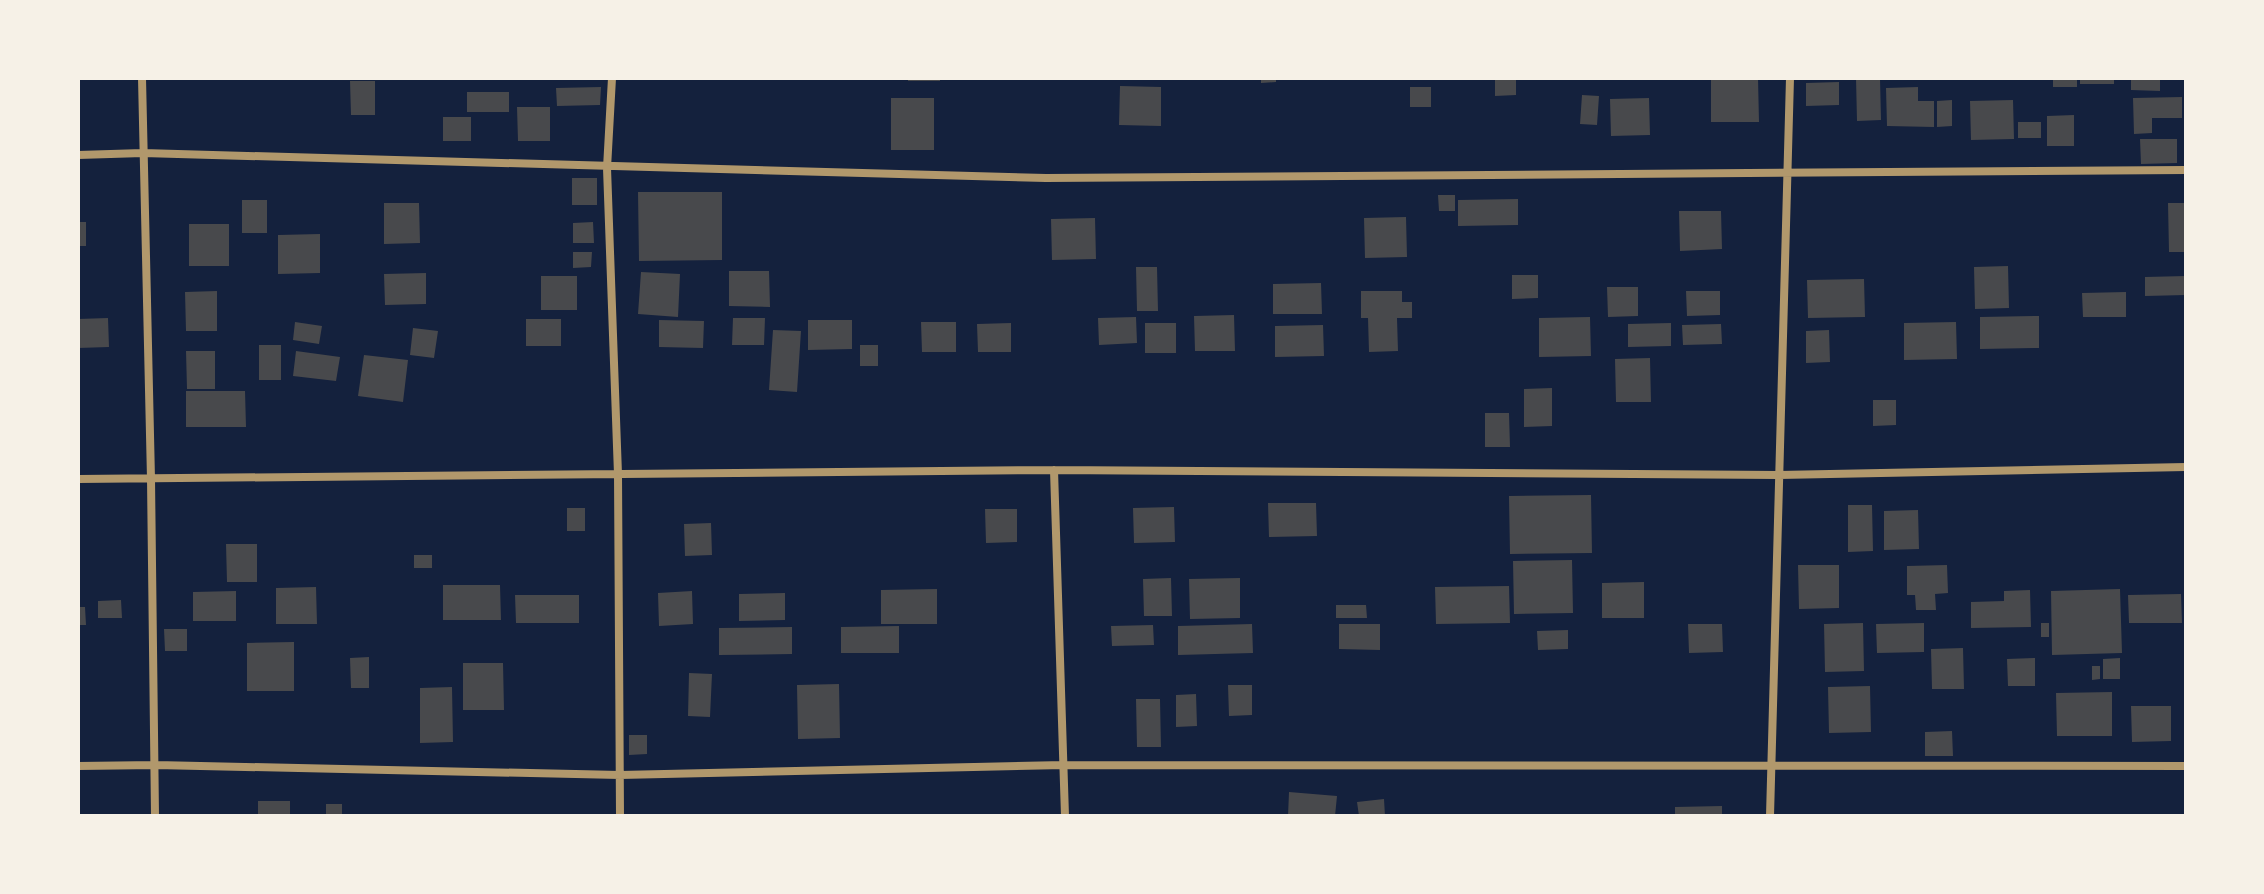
<svg xmlns="http://www.w3.org/2000/svg" width="2264" height="894" font-family="'Alegreya Sans',sans-serif">
<style>
.building{fill:#48494c}
.lines{fill:none;stroke-linecap:round;stroke-linejoin:round}
.minor{stroke:#b1986c;stroke-width:8}
</style>
<rect width="100%" height="100%" fill="#14213d"/>
<path class="building" d="M908 78H940V81H908Z
M1261 78H1276V82L1261 83Z
M1495 78H1516V95L1495 96Z
M1711 78H1758L1759 122H1711Z
M1856 78H1880L1881 120 1857 121Z
M2053 78H2077V87H2053Z
M2080 78H2114V84H2080Z
M2131 78H2160V91L2131 90Z
M350 81H375V115H351Z
M1839 82V105L1806 106V83Z
M1120 86 1161 87V126L1119 125Z
M601 87 600 105 557 106 556 88Z
M1410 87H1431V107H1410Z
M1918 87V101H1934V127L1887 126 1886 88Z
M467 92H509V112H467Z
M1582 95 1599 96 1597 125 1580 124Z
M2182 97V118H2152V133L2134 134 2133 98Z
M891 98H934V150H891Z
M1649 98 1650 135 1611 136 1610 99Z
M1952 100V126L1937 127V101Z
M2013 100 2014 139 1971 140 1970 101Z
M517 107H550V141H518Z
M2074 115V146H2047V116Z
M443 117H471V141H443Z
M2018 122H2041V138H2018Z
M2140 139H2177V163L2141 164Z
M572 178H597V205H572Z
M638 192H722V260L639 261Z
M1438 195H1455V211H1439Z
M1518 199V225L1458 226V200Z
M242 200H267V233H242Z
M384 203H419L420 243 384 244Z
M2168 203H2186V252H2169Z
M1679 211H1721L1722 249 1680 251Z
M1406 217 1407 257 1365 258 1364 218Z
M1095 218 1096 259 1052 260 1051 219Z
M78 222H86V246H78Z
M593 222 594 243H573V223Z
M189 224H229V266H189Z
M320 234V273L278 274V235Z
M573 252H592L591 267 573 268Z
M2008 266 2009 308 1975 309 1974 267Z
M1136 267H1157L1158 311H1137Z
M729 271H769L770 307 729 306Z
M641 272 680 274 678 317 638 314Z
M426 273V304L385 305 384 274Z
M1512 275H1538V298L1512 299Z
M541 276H577V310H541Z
M2186 276V295L2145 296V277Z
M1864 279 1865 317 1808 318 1807 280Z
M1321 283 1322 314H1273V284Z
M1607 287H1638V316L1608 317Z
M217 291V331H186L185 292Z
M1361 291H1402V302H1412V318H1397L1398 351 1369 352 1368 318H1361Z
M1686 291H1720V315L1687 316Z
M2126 292V317H2083L2082 293Z
M1234 315 1235 351H1195L1194 316Z
M2039 316V348L1980 349V317Z
M1136 317 1137 343 1099 345 1098 318Z
M1590 317 1591 356 1539 357V318Z
M108 318 109 347 78 348V319Z
M733 318H765L764 345H732Z
M526 319H561V346H526Z
M659 320 704 321 703 348 659 347Z
M808 320H852V349L808 350Z
M295 322 322 326 319 344 293 340Z
M921 322H956V352H922Z
M1956 322 1957 359 1904 360V323Z
M1011 323V352H978L977 324Z
M1145 323H1176V353H1145Z
M1671 323V346L1628 347V324Z
M1721 324 1722 344 1683 345 1682 325Z
M1323 325 1324 356 1275 357V326Z
M413 328 438 331 434 358 410 355Z
M773 330 801 331 797 392 769 390Z
M1829 330 1830 362 1806 363V331Z
M259 345H281V380H259Z
M860 345H878V366H860Z
M186 351H215V389H187Z
M296 351 340 357 336 381 293 376Z
M364 355 408 360 403 402 358 396Z
M1650 358 1651 402H1616L1615 359Z
M1552 388V426L1524 427V389Z
M186 391H245L246 427H186Z
M1873 400H1896V425L1873 426Z
M1485 413H1509L1510 447H1485Z
M1591 495 1592 553 1510 554 1509 496Z
M1268 503H1316L1317 536 1269 537Z
M1848 505H1872L1873 551 1848 552Z
M1174 507 1175 542 1134 543 1133 508Z
M567 508H585V531H567Z
M985 509H1017V542L986 543Z
M1918 510 1919 549 1884 550V511Z
M711 523 712 555 685 556 684 524Z
M226 544H257V582H227Z
M414 555H432V568H414Z
M1572 560 1573 613 1514 614 1513 561Z
M1798 565H1839V608L1799 609Z
M1947 565 1948 593 1935 594 1936 610H1916L1915 595H1907V566Z
M1171 578 1172 616H1144L1143 579Z
M1240 578V618L1190 619 1189 579Z
M1644 582V618H1602V583Z
M443 585H500L501 620H443Z
M1509 586 1510 623 1436 624 1435 587Z
M316 587 317 624H276V588Z
M937 589V624H881V590Z
M2120 589 2122 653 2052 655 2051 591Z
M2030 590 2031 627 1971 628V602L2004 601V591Z
M236 591V621H193V592Z
M692 591 693 624 659 626 658 593Z
M785 593V620L739 621V594Z
M2181 594 2182 623H2129L2128 595Z
M515 595H579V623H516Z
M121 600 122 618H98V601Z
M1336 605H1366L1367 618H1336Z
M78 607H85L86 625H78Z
M1863 623 1864 671 1825 672 1824 624Z
M1924 623V652L1877 653 1876 624Z
M2041 623H2049V637H2041Z
M1252 624 1253 653 1178 655V626Z
M1339 624H1380V650L1339 649Z
M1688 624H1722L1723 652 1689 653Z
M1153 625 1154 645 1112 646 1111 626Z
M899 626V653H841V627Z
M792 627V654L719 655V628Z
M164 629H187V651H165Z
M1568 630V649L1538 650 1537 631Z
M294 642V691H247V643Z
M1963 648 1964 689H1932L1931 649Z
M369 657V688H351L350 658Z
M2035 658V686H2008L2007 659Z
M2120 658V679H2103V659Z
M463 663H503L504 710H463Z
M2092 666H2100V679L2092 680Z
M689 673 712 674 710 717 688 716Z
M839 684 840 738 798 739 797 685Z
M1228 685H1252V715L1229 716Z
M1870 686 1871 732 1829 733 1828 687Z
M452 687 453 742 420 743V688Z
M2112 692V736H2057L2056 693Z
M1196 694 1197 726 1176 727V695Z
M1136 699H1160L1161 747H1137Z
M2131 706H2171V741L2132 742Z
M1952 731 1953 756H1925V732Z
M629 735H647V754L629 755Z
M1289 792 1337 796 1335 816H1288Z
M1384 799 1385 816H1359L1357 802Z
M258 801H290V816H258Z
M326 804H342V816H326Z
M1722 806V816H1675V807Z"/>
<g class="lines">
<path class="minor" d="M142 78 151 479 155 816
M612 78 607 168 618 474 620 816
M78 155 143 153 1046 178 2186 170
M1054 470 1065 816
M78 479 1054 470 1779 475 2186 467
M78 766 156 765 620 775 1064 765 2186 766
M1770 816 1790 78"/>
</g>
<rect width="2264" height="894" fill="none" stroke="#f6f1e7" stroke-width="160"/>
</svg>
